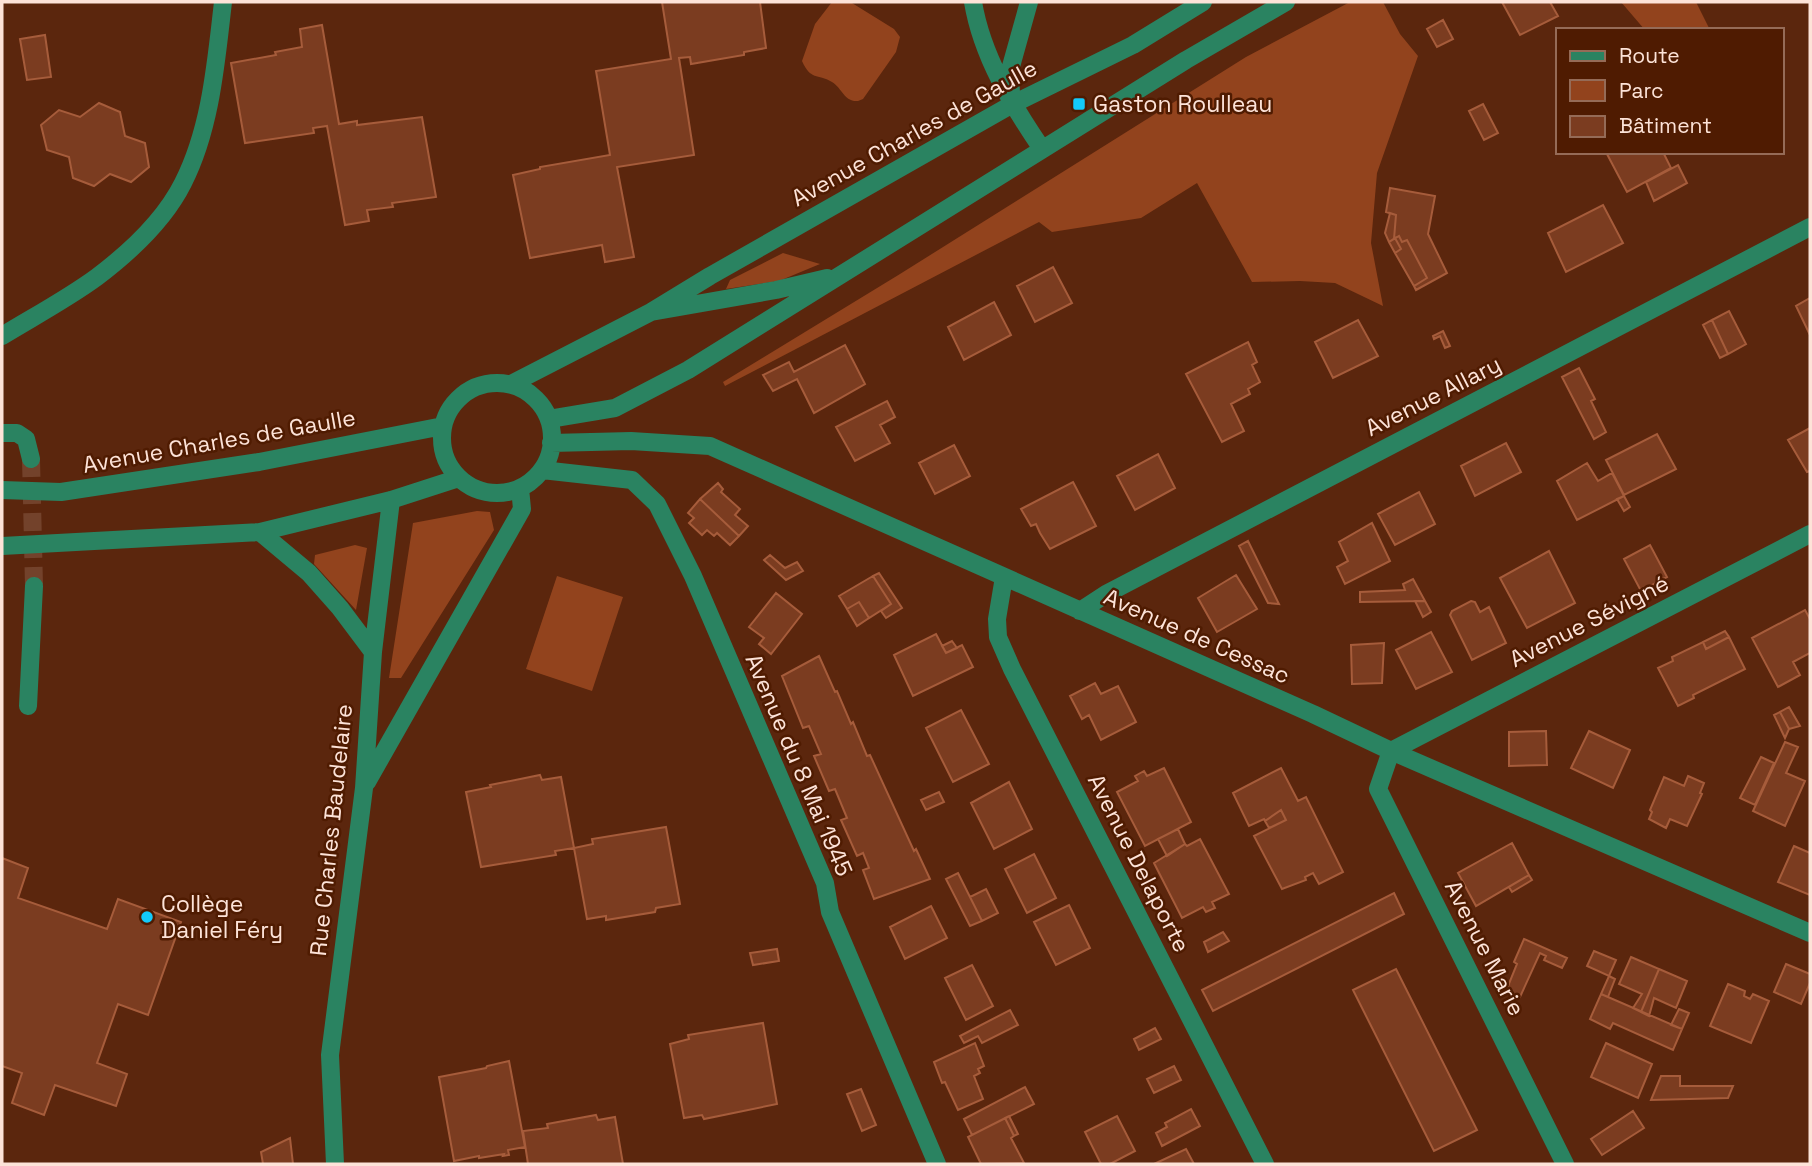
<svg xmlns="http://www.w3.org/2000/svg" width="1812" height="1166" font-family="'Space Grotesk',sans-serif">
<style>
.green{fill:#92431d}
.building{fill:#7b3c20;stroke:#a65c3b;stroke-width:2}
.lines{fill:none;stroke-linecap:round;stroke-linejoin:round}
.minor-tunnel{stroke:#73422b;stroke-width:18;stroke-dasharray:18 9;stroke-linecap:butt}
.minor{stroke:#2a8361;stroke-width:18}
.poi-dot{fill:#13cafb;stroke:#4f1b01;stroke-width:2.5}
.labels{text-anchor:middle;dominant-baseline:central;stroke-width:5;stroke-linejoin:round;paint-order:stroke}
.poi-label{font-size:23px;fill:#fde3d8;stroke:#4f1b01;text-anchor:start}
.street-label{font-size:23px;fill:#fde3d8;stroke:#4f1b01}
</style>
<rect width="100%" height="100%" fill="#5b260d"/>
<path class="green" d="M832 2 852 3 894 29 900 37 896 52 863 99 858 101C844 102 843 89 832 82 817 73 811 81 802 61L815 24Z
M1350 2H1383L1400 34 1418 56 1377 173 1371 243 1383 306 1335 283 1300 281 1252 282 1197 183 1141 218 1052 232 1039 222 725 386 723 382 900 274 1246 57Z
M1621 2H1696L1710 30H1645Z
M783 253 820 264 779 281 726 289 730 280Z
M477 511 490 512 494 530 401 678H389L413 523Z
M355 545 367 548 356 610 314 564 315 555Z
M557 576 623 597 592 691 526 669Z"/>
<path class="building" d="M662 2H760L766 48 744 52V55L691 64 690 57 679 58 694 155 617 167 634 257 605 262 602 245 530 258 513 175 540 169V167L610 155 596 71 671 59Z
M1502 2H1550L1558 16 1520 35Z
M1443 20 1453 39 1437 47 1427 29Z
M322 25 339 124 357 121V125L422 117 436 197 392 203 393 207 367 210 369 221 345 225 327 126 313 128 314 133 245 143 231 63 276 55 275 52 302 47 300 29Z
M45 35 51 77 27 80 20 39Z
M99 103 120 112 125 136 145 143 149 167 131 182 110 174 94 186 73 178 69 157 47 150 41 125 59 110 80 117Z
M1483 104 1498 133 1484 140 1469 111Z
M1610 152H1663L1671 168 1627 192 1607 154Z
M1678 165 1687 183 1654 201 1646 182Z
M1390 188 1435 196 1428 234 1447 273 1416 290 1414 286 1427 278 1407 240 1402 242 1399 236 1394 239 1396 215 1386 212Z
M1603 205 1623 243 1566 272 1548 233Z
M1390 213 1396 215 1394 239 1389 242 1385 233Z
M1399 236 1402 242 1407 240 1427 278 1414 286 1395 253 1401 249 1395 238Z
M1395 238 1401 249 1395 253 1389 242Z
M1053 267 1072 303 1035 322 1017 286Z
M1810 298V335L1796 306Z
M994 302 1011 335 964 360 948 327Z
M1729 311 1746 344 1728 354 1712 320Z
M1358 320 1378 356 1333 378 1315 342Z
M1712 320 1728 354 1720 358 1703 325Z
M1443 331 1450 346 1445 348 1440 336 1434 339 1433 336Z
M1248 342 1257 362 1252 365 1260 382 1248 389 1250 394 1231 404 1244 431 1222 442 1186 374Z
M845 345 865 384 814 413 797 379 773 391 763 375 789 362 794 372Z
M1579 368 1595 399 1591 401 1606 432 1594 439 1562 377Z
M887 401 895 417 880 425 890 443 855 461 836 427Z
M1810 428V471L1807 472 1788 440Z
M1657 434 1676 469 1624 495 1606 460Z
M1506 443 1521 472 1475 496 1461 466Z
M954 445 970 476 935 494 919 463Z
M1158 454 1175 488 1135 510 1117 476Z
M1587 463 1598 481 1612 473 1624 496 1577 520 1557 481Z
M1073 482 1096 526 1050 549 1040 533 1036 524 1031 526 1021 509Z
M718 483 723 489 721 492 740 509 735 515 748 526 739 536 700 499Z
M1419 492 1435 524 1395 545 1378 514Z
M1624 496 1630 507 1624 511 1617 499Z
M700 499 739 536 730 545 717 533 714 536 707 530 702 535 689 523 694 518 688 513Z
M1372 523 1390 561 1345 584 1337 567 1348 561 1339 542Z
M1248 541 1279 604 1268 603 1239 546Z
M1650 545 1667 577 1641 591 1624 559Z
M1549 551 1575 603 1527 628 1500 578Z
M770 555 785 568 797 562 803 571 786 580 764 560Z
M879 573 902 608 886 618 881 611 891 604 873 576Z
M1236 575 1257 609 1217 632 1198 598Z
M873 576 891 604 869 618 859 602 847 609 839 596Z
M1413 579 1425 601 1360 602V592L1405 590 1403 584Z
M776 593 802 614 771 654 759 644 764 638 749 627Z
M1415 601H1425L1431 612 1423 617Z
M1471 601 1475 602 1480 612 1489 607 1506 643 1472 660 1450 615 1452 611Z
M859 602 869 618 857 626 847 609Z
M1805 610 1810 619V653L1793 662 1800 675 1778 687 1752 638Z
M1725 631 1729 637 1706 649 1703 642Z
M1431 632 1452 672 1416 689 1396 650Z
M936 634 946 653 962 645 973 667 913 696 894 655Z
M1729 637 1745 669 1693 695 1694 698 1678 706 1658 668 1673 661 1672 657 1703 642 1706 649Z
M952 641 957 648 946 653 942 646Z
M1384 643 1382 683 1352 684 1351 645Z
M819 656 835 692 837 691 851 724 853 722 867 756 870 755 914 851 916 849 930 879 874 899 863 870 869 868 863 853 857 856 841 820 847 818 835 789 829 791 814 756 821 754 809 726 803 728 782 676Z
M1095 683 1101 694 1118 686 1136 722 1101 740 1089 715 1082 719 1070 696Z
M1789 707 1800 726 1789 729 1780 712Z
M961 710 989 764 953 782 926 728Z
M1780 712 1789 729 1785 738 1774 715Z
M1546 731 1547 765 1509 766V732Z
M1589 731 1630 750 1613 788 1571 768Z
M1785 742 1798 747 1786 773 1805 781 1785 826 1753 811Z
M1761 757 1774 763 1755 805 1740 798Z
M1164 768 1191 822 1145 846 1117 792 1138 781 1135 776 1144 771 1147 776Z
M1281 768 1298 801 1306 797 1343 872 1319 884 1313 873 1305 877 1306 880 1282 889 1254 836 1286 820 1281 810 1265 821 1264 819 1249 826 1233 793Z
M540 775 542 780 561 777 574 848 555 851 556 855 481 867 466 792 491 787 490 785Z
M1688 776 1704 783 1700 793 1702 794 1687 826 1670 819 1666 828 1649 819 1652 812 1650 810 1664 777 1684 786Z
M1009 782 1032 829 994 849 971 803Z
M939 792 944 802 926 810 921 800Z
M1281 810 1286 820 1269 828 1265 821Z
M666 827 680 904 656 908 655 912 606 920V916L587 919 574 848 593 844 592 839Z
M1178 829 1185 844 1167 856 1158 839Z
M1200 839 1229 894 1212 902 1215 908 1206 912 1203 907 1182 918 1154 863 1185 844 1187 846Z
M1512 843 1529 875 1476 906 1458 873Z
M1794 846 1810 853V895L1778 882Z
M1034 854 1056 898 1027 913 1005 869Z
M2 858 28 868 18 898 107 929 118 899 181 922 148 1015 118 1004 97 1063 127 1074 116 1106 55 1085 44 1115 12 1103 22 1073 2 1066Z
M958 873 982 921 970 926 946 879Z
M1529 875 1532 880 1512 892 1509 887Z
M986 889 998 913 982 921 970 897Z
M1394 893 1404 914 1213 1011 1202 990Z
M1069 905 1090 948 1056 965 1034 922Z
M931 906 947 938 905 959 890 927Z
M1223 932 1229 941 1208 952 1204 942Z
M1524 939 1567 958 1562 968 1544 960 1546 956 1540 953 1520 997 1506 991 1517 964 1514 962Z
M777 949 779 961 753 965 750 953Z
M1594 951 1616 960 1609 976 1587 966Z
M1631 957 1659 969 1641 1012 1633 1008 1642 994 1619 984Z
M1786 964 1810 974V983L1801 1004 1774 992Z
M972 965 993 1006 966 1020 945 978Z
M1396 969 1477 1130 1434 1151 1353 990Z
M1659 969 1687 981 1676 1008 1654 998 1649 1016 1641 1012Z
M1609 976 1615 979 1608 997 1601 994Z
M1728 984 1745 991 1744 996 1750 999 1753 994 1769 1001 1751 1043 1710 1026Z
M1601 994 1682 1029 1673 1050 1613 1023 1610 1029 1590 1019Z
M1679 1009 1689 1013 1682 1029 1671 1025Z
M1010 1010 1018 1025 982 1043 978 1036 964 1043 960 1036Z
M763 1023 777 1104 704 1119 702 1115 684 1118 670 1044 689 1039 688 1035Z
M1155 1028 1161 1039 1139 1050 1134 1039Z
M975 1043 984 1066 978 1069 980 1073 974 1076 983 1099 958 1110 945 1082 942 1083 934 1062Z
M1606 1043 1652 1064 1638 1098 1591 1077Z
M509 1061 525 1147 508 1150 509 1155 503 1156 504 1154 479 1158V1156L454 1161 439 1077 486 1068 487 1066Z
M1174 1066 1181 1080 1154 1093 1147 1079Z
M1661 1076H1680V1086H1733L1728 1098 1651 1100Z
M1025 1087 1034 1104 972 1135 964 1119Z
M861 1089 876 1125 862 1131 847 1094Z
M1191 1109 1200 1126 1162 1146 1156 1133 1167 1127 1165 1123Z
M1633 1111 1644 1128 1602 1155 1591 1139Z
M596 1115 598 1120 615 1117 623 1164H528L523 1131 548 1128 547 1124Z
M1009 1116 1018 1134 1014 1136 1005 1118Z
M1117 1116 1135 1151 1110 1164H1101L1085 1132Z
M1005 1118 1014 1136 1011 1138 1024 1163 981 1164 968 1137Z
M290 1138 293 1164H263L261 1152Z
M1186 1149 1194 1164H1154Z"/>
<g class="lines">
<path class="minor-tunnel" d="M31 459 34 586"/>
<path class="minor" d="M973 2C982 56 1012 105 1042 149
M1011 94 1010 70 1029 2
M651 312 710 276 1011 105 1133 45 1203 2
M2 336C33 317 67 299 97 277 130 252 164 221 183 183 211 128 216 62 223 2
M442 438a55 55 0 1 1 110 0a55 55 0 1 1-110 0Z
M511 384 651 312 776 290 827 278
M549 419 615 408 688 370 1186 60 1286 2
M2 433H17L26 439 31 459
M551 443 631 441 710 446 1313 714 1391 751 1810 933
M542 470 632 480 657 504 693 576 825 883 830 912 937 1164
M2 490 61 492 259 462 443 426
M260 532 309 573 340 608 373 652
M2 546 260 532 391 500 459 478
M1004 577 997 619 998 637 1012 669 1265 1164
M1080 611 1106 594 1810 227
M28 706 34 586
M367 782 522 509 520 488
M335 1164 330 1055 364 788 373 652 391 500
M1565 1164 1378 789 1391 751 1810 534"/>
</g>
<g class="poi-dot">
<rect x="1072" y="97" width="14" height="14" rx="3.5"/>
<circle cx="147" cy="917" r="7"/>
</g>
<g class="labels">
<g class="poi-label">
<text x="1093" y="104">Gaston Roulleau</text>
<text x="161" y="904">Collège<tspan x="161" dy="26">Daniel Féry</tspan></text>
</g>
<g class="street-label">
<text transform="translate(914 133) rotate(-29)">Avenue Charles de Gaulle</text>
<text transform="translate(1433 396) rotate(-27)">Avenue Allary</text>
<text transform="translate(219 441) rotate(-10)">Avenue Charles de Gaulle</text>
<text transform="translate(1589 621) rotate(-27)">Avenue Sévigné</text>
<text transform="translate(1197 636) rotate(24)">Avenue de Cessac</text>
<text transform="translate(799 765) rotate(67)">Avenue du 8 Mai 1945</text>
<text transform="translate(331 830) rotate(-84)">Rue Charles Baudelaire</text>
<text transform="translate(1139 863) rotate(63)">Avenue Delaporte</text>
<text transform="translate(1485 948) rotate(63)">Avenue Marie</text>
</g>
</g>
<rect width="1812" height="1166" fill="none" stroke="#fde3d8" stroke-width="7"/>
<rect x="1556" y="28" width="228" height="126" fill="#4f1b01" stroke="#956b57" stroke-width="2"/>
<rect x="1570" y="51" width="35" height="10" fill="#2a8361" stroke="#956b57" stroke-width="2"/>
<text x="1619" y="63" font-size="21" fill="#fde3d8">Route</text>
<rect x="1570" y="80" width="35" height="21" fill="#92431d" stroke="#956b57" stroke-width="2"/>
<text x="1619" y="98" font-size="21" fill="#fde3d8">Parc</text>
<rect x="1570" y="116" width="35" height="21" fill="#7b3c20" stroke="#956b57" stroke-width="2"/>
<text x="1619" y="133" font-size="21" fill="#fde3d8">Bâtiment</text>
</svg>
